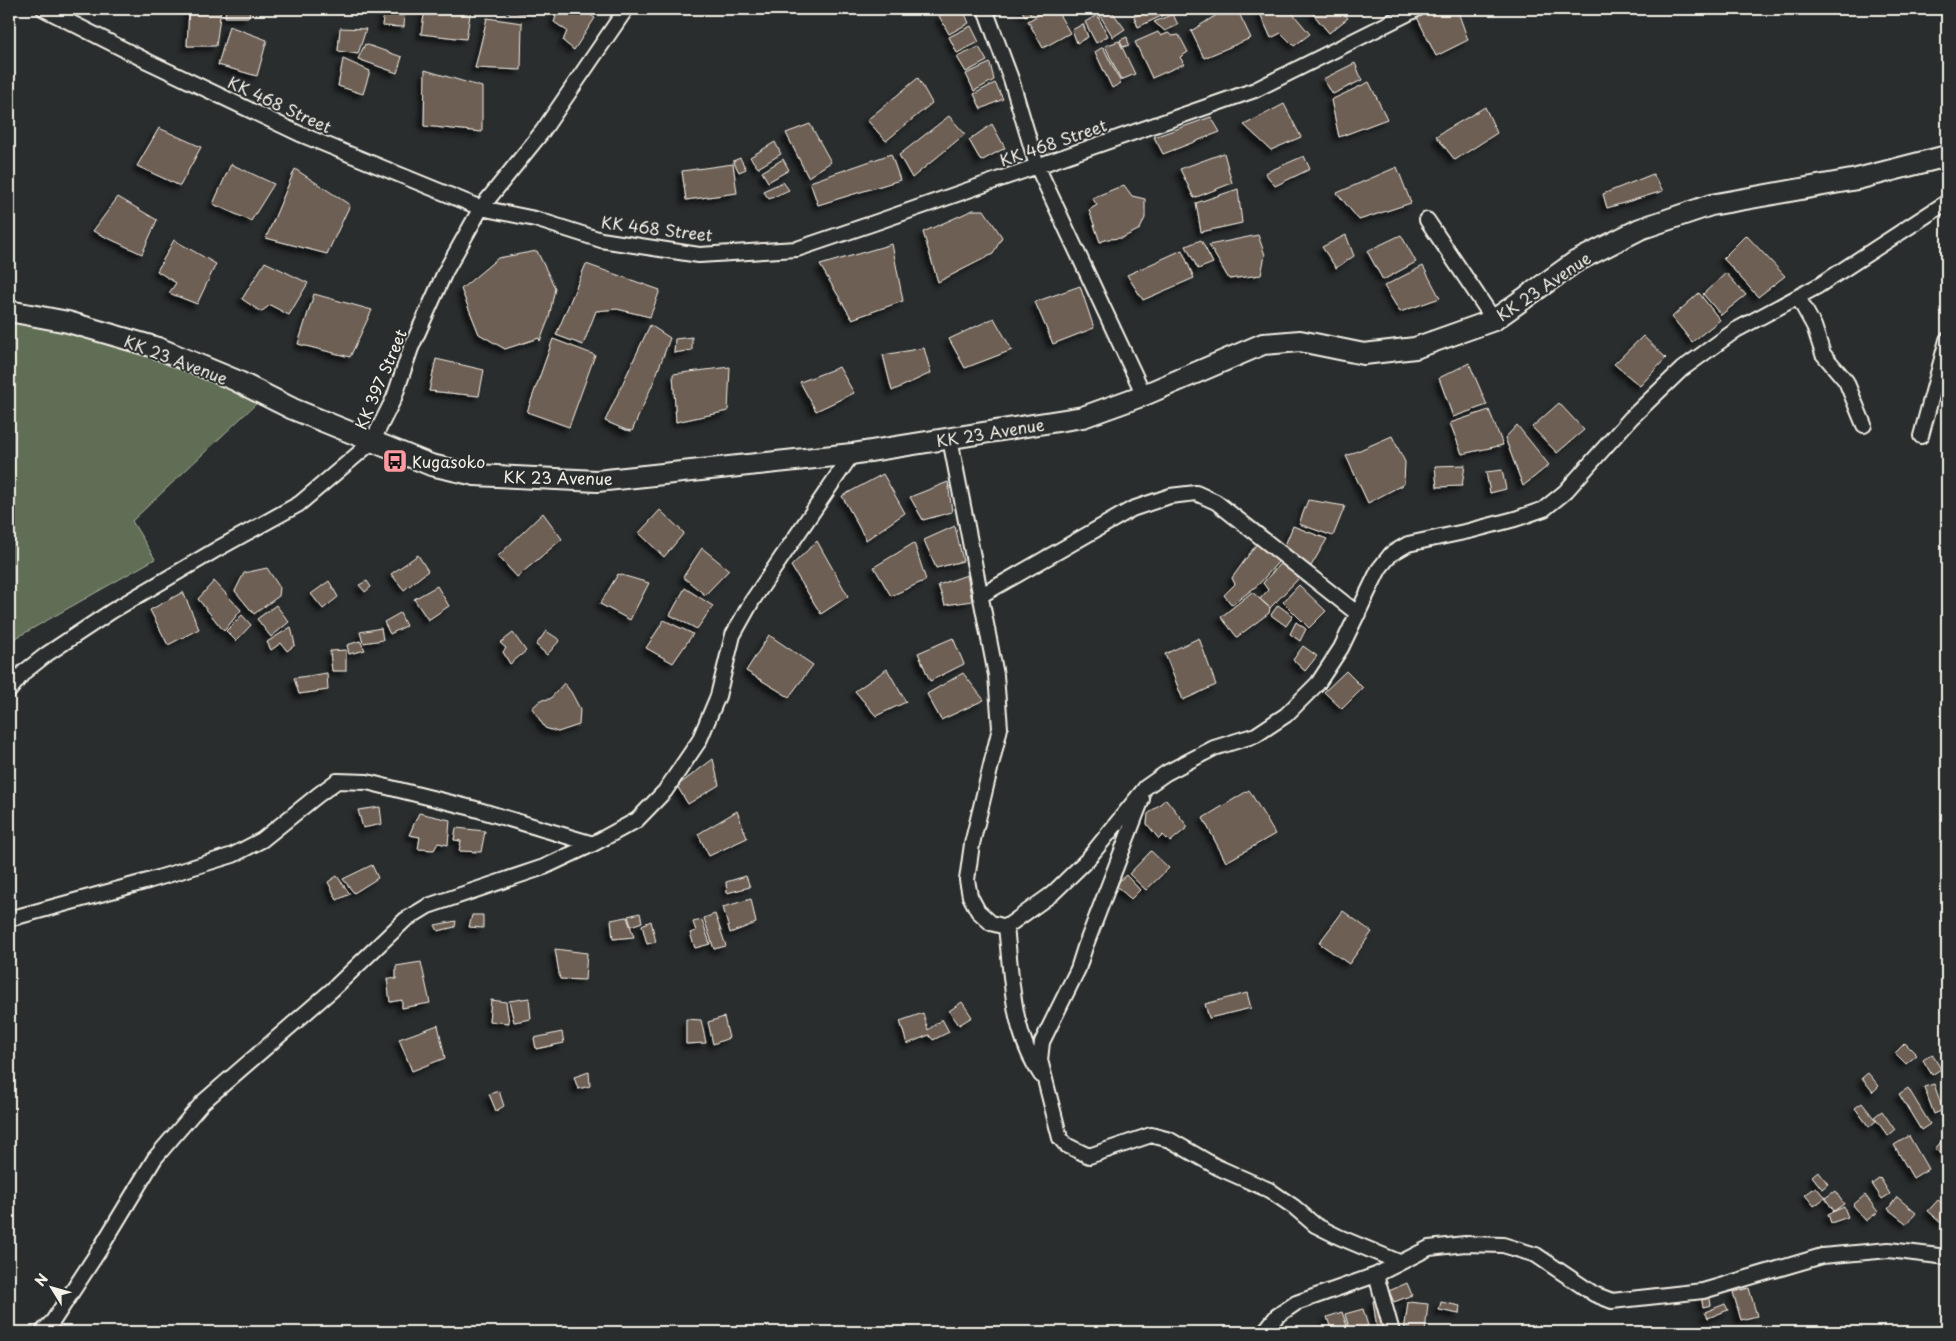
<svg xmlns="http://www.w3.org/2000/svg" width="1956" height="1341" font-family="'Playpen Sans',sans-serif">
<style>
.green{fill:#616e56;stroke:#aab09f}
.building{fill:#6e5f54;stroke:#f4f1e8;filter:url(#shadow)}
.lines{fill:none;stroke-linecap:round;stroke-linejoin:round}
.minor-casing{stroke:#f4f1e8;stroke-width:18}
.secondary-casing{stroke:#f4f1e8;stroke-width:24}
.minor{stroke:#2a2d2e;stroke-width:14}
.secondary{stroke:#2a2d2e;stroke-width:20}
.labels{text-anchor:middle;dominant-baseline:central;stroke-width:4;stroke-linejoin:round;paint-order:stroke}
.street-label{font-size:16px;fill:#f4f1e8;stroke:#2a2d2e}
.poi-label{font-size:16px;fill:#f4f1e8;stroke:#2a2d2e;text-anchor:start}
</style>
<defs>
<filter id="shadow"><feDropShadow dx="-4.5" dy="4.5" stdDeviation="2.5" flood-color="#0009"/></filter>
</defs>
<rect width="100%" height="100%" fill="#2a2d2e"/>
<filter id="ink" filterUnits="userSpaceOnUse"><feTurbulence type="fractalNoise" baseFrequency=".02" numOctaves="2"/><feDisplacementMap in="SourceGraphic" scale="10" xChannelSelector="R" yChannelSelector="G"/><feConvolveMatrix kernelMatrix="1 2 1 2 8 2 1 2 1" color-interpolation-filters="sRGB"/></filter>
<g filter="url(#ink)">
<path class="green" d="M9 322 84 332 259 401 132 521 155 559 14 639 9 648Z"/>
<path class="building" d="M189 9H221L216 46H187Z
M226 9H250L249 17H225Z
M384 9H405L404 27 382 26Z
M425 9H471L466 39 421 34Z
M486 9H536L535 14 486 10Z
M559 9H565L580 15 585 11 595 18 574 50 563 41 567 31 554 22Z
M953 9H963L969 23 949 34 939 16Z
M1021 9H1039L1025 16Z
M1049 9H1056L1070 33 1043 48 1028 21Z
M1096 9H1110L1125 29 1113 37Z
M1150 9H1171L1172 11 1138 27 1134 17Z
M1226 9H1237L1251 38 1204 58 1191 31Z
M1263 9H1285L1294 15 1310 34 1294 46 1281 33 1271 38 1259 11Z
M1319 9H1341L1348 18 1329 33 1313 14Z
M1429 9H1457L1468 40 1436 56 1416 15Z
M1173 14 1178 25 1165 31 1154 22Z
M1097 15 1108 36 1096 43 1085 22Z
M487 18 522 23 521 70 475 68Z
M1083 24 1088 37 1077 43 1072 30Z
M229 26 267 40 257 76 218 65Z
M971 26 979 42 957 53 949 37Z
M340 28 366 29 358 54 338 51Z
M1158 32 1161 36 1168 33 1172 36 1179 35 1188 52 1180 57 1184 64 1152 78 1135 42Z
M1127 37 1129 45 1123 47 1120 40Z
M1119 41 1135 74 1121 80 1105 46Z
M365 44 402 57 397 73 358 59Z
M979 47 987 61 966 72 957 57Z
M1103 47 1121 83 1112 88 1095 52Z
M343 59 370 71 363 94 338 86Z
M990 63 994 80 974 91 966 74Z
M1355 63 1362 80 1333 94 1323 79Z
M425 70 482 87V132L424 126Z
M918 78 932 103 886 141 867 120Z
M1369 82 1387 119 1339 137 1331 100Z
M995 83 1003 99 981 109 974 94Z
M1284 104 1301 137 1271 150 1244 125Z
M1485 107 1497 133 1455 160 1436 136Z
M949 116 965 134 912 178 899 155Z
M1211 117 1220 132 1163 154 1154 137Z
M810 124 831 162 808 177 786 133Z
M992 124 1005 148 981 161 969 140Z
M159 128 201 147 180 186 137 166Z
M775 142 781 154 758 168 750 157Z
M1224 153 1232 183 1194 198 1180 169Z
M891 154 900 180 818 205 810 182Z
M1304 156 1310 169 1275 186 1265 173Z
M740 158 746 169 739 172 733 161Z
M783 159 789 170 768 182 762 172Z
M231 164 274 184 251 221 213 204Z
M733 164 737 193 686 200 682 171Z
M1397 167 1411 203 1359 220 1337 193Z
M295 169 350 205 327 254 266 238Z
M1653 174 1663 191 1607 208 1603 194Z
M783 182 789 190 769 199 763 191Z
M1124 185 1132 196 1145 199V218L1140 229 1122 238 1108 239 1100 242 1089 210 1097 205 1092 198Z
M1238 189 1242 223 1201 232 1196 203Z
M118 197 157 220 142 254 93 231Z
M973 210H984L1002 237 993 254 938 282 923 232Z
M1258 235 1265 255 1261 275 1229 279 1209 245Z
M1346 235 1354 256 1336 268 1322 247Z
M1401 235 1416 262 1383 280 1367 251Z
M1746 235 1785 276 1758 297 1723 258Z
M174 240 216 264 197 304 169 293 176 283 157 271Z
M1201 240 1213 263 1198 269 1186 246Z
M892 244 903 301 852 319 820 265Z
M1182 250 1194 278 1143 300 1127 275Z
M537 251 555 288 549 318 540 341 539 338 505 349 479 334 461 289 498 258Z
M265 262 308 283 289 315 270 305 261 312 242 299Z
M586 264 660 290 650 317 617 309 596 311 583 345 556 335Z
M1423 266 1440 298 1400 312 1384 286Z
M1726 273 1746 295 1721 315 1703 294Z
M1080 286 1094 328 1053 344 1035 302Z
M1699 293 1720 320 1692 342 1672 317Z
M314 294 372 310 350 357 298 344Z
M994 318 1012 350 965 368 949 339Z
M650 325 670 338 654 381 632 431 626 430 605 421Z
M1643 336 1666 358 1640 386 1614 364Z
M692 337V350L674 353 675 339Z
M553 339 595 355 569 427 527 412Z
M924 348 931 373 892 391 883 355Z
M436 359 484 370 479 396 429 391Z
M1469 363 1487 405 1453 417 1439 378Z
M730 367 728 411 676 422 673 374Z
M839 367 854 393 816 411 800 382Z
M1559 403 1584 430 1557 453 1532 427Z
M1489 410 1503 445 1462 454 1450 423Z
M1517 425 1549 465 1523 486 1505 438Z
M1392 436 1405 462 1404 484 1368 503 1346 456Z
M1465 465 1462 486 1437 487 1435 466Z
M1502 470 1506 489 1490 493 1486 472Z
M883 474 905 513 866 540 842 496Z
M948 482 952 512 923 520 910 497Z
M1308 500 1345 506 1333 536 1299 524Z
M660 510 684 533 664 557 639 533Z
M543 513 562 539 517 577 498 556Z
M955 526 963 561 936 568 924 540Z
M1293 526 1327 539 1311 566 1283 550Z
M817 541 848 596 821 614 791 566Z
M1258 542 1279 561 1259 584 1232 605 1224 595 1235 584 1232 578Z
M914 543 926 580 891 596 874 567Z
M702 548 729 570 705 595 683 577Z
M418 555 428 571 404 590 391 574Z
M1284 559 1302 575 1270 608 1260 599 1268 590 1263 583Z
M267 568 280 588 279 596 254 614 235 591 244 573Z
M618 574 649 583 630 620 600 604Z
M967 575 972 601 945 605 938 585Z
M214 581 241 610 224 631 198 599Z
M329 581 338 597 323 609 311 594Z
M367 581 371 587 365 592 359 585Z
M1299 585 1326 611 1309 628 1283 602Z
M437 586 449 606 428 620 414 599Z
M685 588 713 606 697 629 670 615Z
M183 592 199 629 168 645 150 610Z
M1252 592 1270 608 1269 613 1237 637 1221 617Z
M276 605 289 622 271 637 257 619Z
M1278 605 1293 616 1286 626 1271 615Z
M400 613 406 626 390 634 384 622Z
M242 615 251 625 236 641 226 631Z
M664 620 693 634 673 663 646 648Z
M1296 622 1306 629 1300 641 1290 634Z
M291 627 295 645 287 651 281 643 271 650 267 642Z
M381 628 383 640 363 643 360 632Z
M546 631 560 640 547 655 536 645Z
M513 633 526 651 510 664 503 652 506 648 500 643Z
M769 635 813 665 789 697 746 671Z
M953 638 964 664 930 681 918 653Z
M1199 638 1216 685 1183 700 1165 654Z
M360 641 365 650 349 654 347 645Z
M1303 646 1317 656 1305 671 1293 660Z
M346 650V671H332L330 651Z
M887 669 906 702 876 716 855 691Z
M1346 671 1363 688 1342 709 1324 692Z
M327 673 328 690 299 694 294 678Z
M963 673 984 700 941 720 927 694Z
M564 683 571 692 580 709 579 725 558 732 545 728 532 708 541 700 550 699Z
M713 759 719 785 688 804 677 786Z
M1249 790 1275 834 1226 862 1203 818Z
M1166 799 1188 827 1170 842 1163 835 1159 839 1147 824 1148 814Z
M380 807 382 824 363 828 358 810Z
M737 811 747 838 709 856 698 834Z
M419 813 450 820 448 845 438 843 434 850 418 849 420 837 409 835Z
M456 828 485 831 481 852 459 851 461 841 454 840Z
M1151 851 1169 868 1146 890 1129 874Z
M372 865 378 878 354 893 343 879Z
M1126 875 1140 890 1131 899 1115 885Z
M337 876 350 894 337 900 328 882Z
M746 876 750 887 727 893 726 882Z
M751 899 756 923 730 933 723 907Z
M1343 911 1372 932 1349 964 1319 943Z
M640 913 642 922 631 926 628 916Z
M715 914 726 946 714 949 704 918Z
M472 915H483V928L469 927Z
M627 917 634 937 613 939 611 920Z
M702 920 710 944 695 948 690 933 696 931 693 922Z
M456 921 455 927 438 931 435 925Z
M651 921 656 942 647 944 642 925Z
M555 949 587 953 585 980 560 979Z
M421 962 430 1003 402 1008V1000L390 1002 387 978 396 979V966Z
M1247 993 1251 1008 1209 1018 1205 1004Z
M529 998 531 1019 514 1022 509 1001Z
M491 1000 506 1002 509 1023 489 1021Z
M962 1002 972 1017 959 1025 949 1011Z
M923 1013 928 1030 942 1019 949 1032 933 1040 929 1035 907 1044 900 1021Z
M724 1017 729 1038 713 1044 708 1022Z
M686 1019 701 1020 706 1043 686 1044Z
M438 1025 445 1058 412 1071 399 1039Z
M562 1032 564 1043 536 1049 534 1038Z
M1905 1043 1917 1055 1906 1064 1895 1053Z
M1932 1054 1941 1069 1932 1075 1923 1060Z
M589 1072 590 1086 578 1089 574 1077Z
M1868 1073 1879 1086 1873 1092 1862 1078Z
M1934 1084 1943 1110 1934 1114 1924 1087Z
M1908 1088 1930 1124 1921 1130 1899 1094Z
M499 1091 504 1106 496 1111 489 1094Z
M1862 1103 1876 1121 1869 1127 1855 1108Z
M1882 1111 1895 1130 1888 1136 1874 1117Z
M1909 1136 1928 1169 1913 1178 1894 1145Z
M1944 1138 1947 1140V1148L1942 1155 1935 1149Z
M1818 1171 1828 1184 1822 1189 1812 1176Z
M1880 1178 1890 1194 1882 1199 1872 1184Z
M1816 1187 1825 1198 1814 1206 1805 1195Z
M1835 1191 1844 1204 1834 1211 1825 1198Z
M1865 1195 1878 1212 1866 1221 1853 1205Z
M1897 1197 1916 1213 1907 1224 1888 1209Z
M1938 1200 1947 1207V1216L1942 1223 1928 1211Z
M1844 1207 1848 1217 1831 1223 1828 1214Z
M1407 1283 1412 1295 1394 1302 1389 1291Z
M1749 1288 1757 1316 1741 1320 1733 1292Z
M1709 1293 1711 1305 1703 1307 1701 1295Z
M1383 1299 1387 1328 1377 1329 1373 1301Z
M1408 1302 1428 1304 1425 1332H1404Z
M1441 1302 1460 1306 1459 1314 1439 1310Z
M1725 1304 1728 1310 1708 1318 1705 1312Z
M1363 1309 1368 1326 1350 1331 1345 1314Z
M1342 1312 1348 1329 1332 1332 1327 1317Z"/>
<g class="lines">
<defs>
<path id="minor" d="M44 9 149 62 300 134 481 208 535 219 601 240 699 255 797 249 874 223 1255 90 1417 9
M985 9 1011 79 1037 166 1144 395
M1427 220 1494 320
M1798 297 1814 326 1823 354 1846 381 1864 425
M1921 436 1947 340
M950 439 996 675 1000 728 972 844 967 880 970 896 978 911 991 923 1006 927 1052 894 1087 860 1146 787 1166 773 1214 748 1256 735 1286 715 1318 683 1341 648 1379 569 1391 554 1408 544 1469 531 1515 519 1544 509 1565 492 1631 418 1682 369 1736 330 1818 286 1947 202
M980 596 1132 509 1170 496 1196 493 1216 502 1358 614
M9 691 24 672 47 654 112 611 219 548 299 504 372 442 394 398 411 348 445 272 481 208 542 132 626 9
M1142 799 1085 947 1078 969 1042 1042 1040 1060 1060 1138 1066 1145 1089 1156 1151 1135 1170 1140 1217 1167 1269 1190 1294 1207 1315 1225 1339 1237 1399 1262
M9 919 148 881 233 855 262 840 318 795 337 781 367 782 472 808 593 844
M1006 927C1012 978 1011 1031 1041 1075
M1376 1275 1392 1332
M42 1332 53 1321 100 1249 155 1158 203 1102 332 990 405 920 428 906 544 867 593 844 637 820 665 791 699 741 718 696 733 635 752 601 852 454
M1264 1332 1277 1316 1296 1303 1376 1275 1429 1248 1465 1244 1503 1245 1536 1255 1594 1294 1612 1301 1703 1291 1822 1256 1889 1250 1947 1257"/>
<path id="secondary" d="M9 311 68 322 158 348 235 380 293 409 431 465 475 475 597 481 852 454 1083 417 1144 395 1263 344 1300 341 1364 354 1415 348 1494 320 1575 262 1640 229 1711 205 1857 179 1947 156"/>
</defs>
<use href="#minor" class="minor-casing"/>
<use href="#secondary" class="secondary-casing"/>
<use href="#minor" class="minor"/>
<use href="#secondary" class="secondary"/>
</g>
</g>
<defs>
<symbol id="bus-square" viewBox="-11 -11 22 22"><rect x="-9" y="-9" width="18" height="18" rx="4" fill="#ff9aa2" stroke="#2a2d2e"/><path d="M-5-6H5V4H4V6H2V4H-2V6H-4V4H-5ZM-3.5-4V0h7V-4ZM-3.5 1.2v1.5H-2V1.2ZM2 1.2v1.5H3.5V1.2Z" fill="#111"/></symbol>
</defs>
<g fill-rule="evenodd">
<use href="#bus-square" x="381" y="447" width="28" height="28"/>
</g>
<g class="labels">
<g class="street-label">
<text transform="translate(280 104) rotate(25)">KK 468 Street</text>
<text transform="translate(1053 142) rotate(-19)">KK 468 Street</text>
<text transform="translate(657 228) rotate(7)">KK 468 Street</text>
<text transform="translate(1543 286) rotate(-34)">KK 23 Avenue</text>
<text transform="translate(176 359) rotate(21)">KK 23 Avenue</text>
<text transform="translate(380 379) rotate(-67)">KK 397 Street</text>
<text transform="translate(990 432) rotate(-9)">KK 23 Avenue</text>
<text transform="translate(558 477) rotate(1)">KK 23 Avenue</text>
</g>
<g class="poi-label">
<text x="412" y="461">Kugasoko</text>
</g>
</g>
<rect width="1956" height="1341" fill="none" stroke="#2a2d2e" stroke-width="30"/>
<rect x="15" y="15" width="1926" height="1311" fill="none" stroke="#f4f1e8" stroke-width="2" filter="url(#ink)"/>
<g transform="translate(52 1288) rotate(307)" stroke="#2a2d2e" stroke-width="4" paint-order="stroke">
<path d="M0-4L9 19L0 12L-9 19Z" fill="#f4f1e8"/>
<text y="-8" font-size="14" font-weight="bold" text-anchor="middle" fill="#f4f1e8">N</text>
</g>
</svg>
